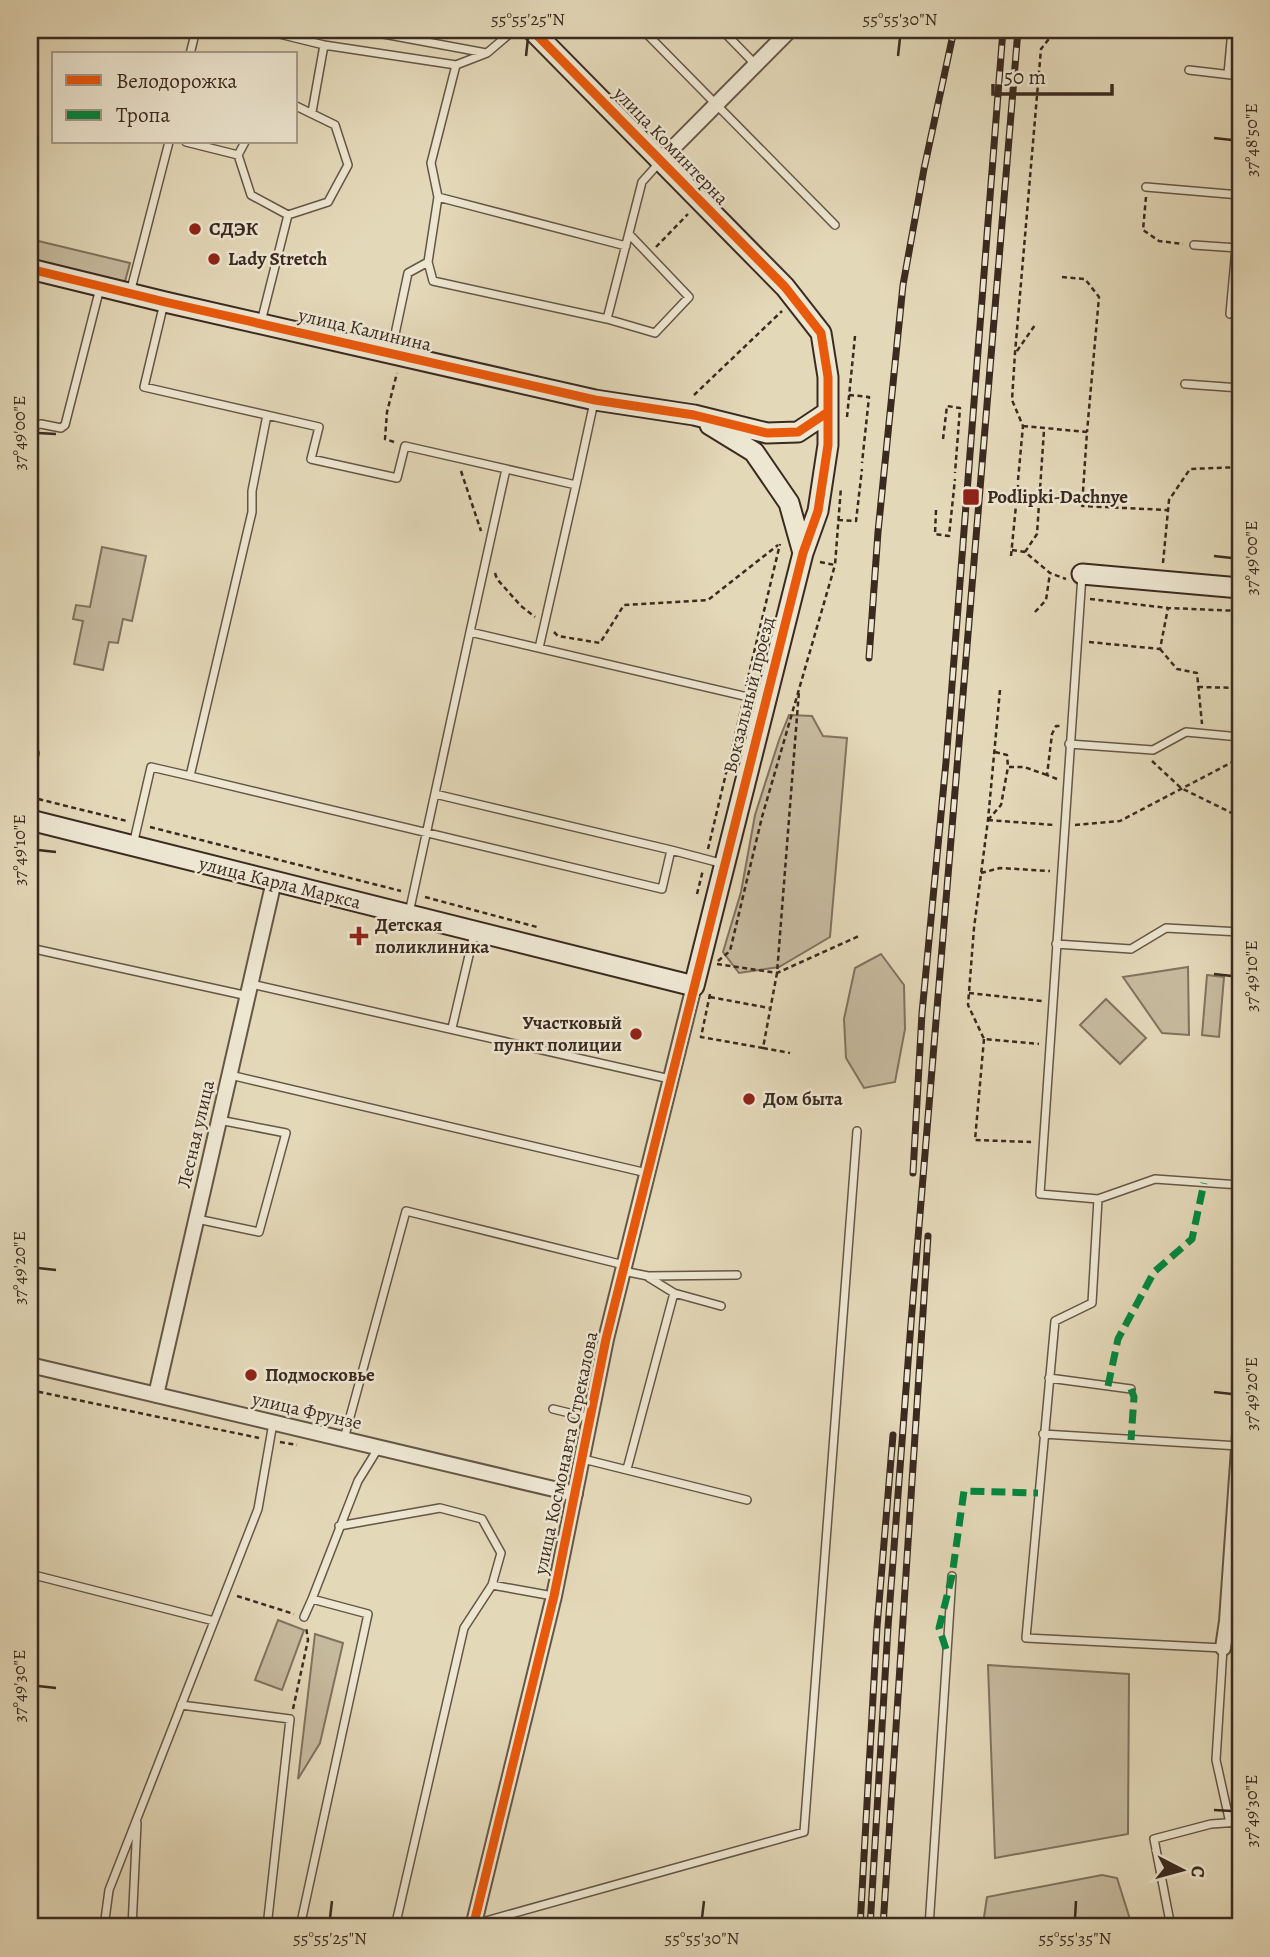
<svg xmlns="http://www.w3.org/2000/svg" width="1270" height="1957" font-family="Alegreya,serif">
<style>
.green{fill:#c6ba9e;stroke:#80725f;stroke-width:2}
.lines{fill:none;stroke-linecap:round;stroke-linejoin:round}
.lane-casing{stroke:#655646;stroke-width:10}
.street-casing{stroke:#655646;stroke-width:18}
.secondary-casing{stroke:#3b2a20;stroke-width:23}
.path{stroke:#3b2a20;stroke-width:2.5;stroke-dasharray:5 3.5;stroke-linecap:butt}
.lane{stroke:#ede6d1;stroke-width:7}
.street{stroke:#ede6d1;stroke-width:14}
.secondary{stroke:#ede6d1;stroke-width:19}
.rail-casing{stroke:#3b2a20;stroke-width:7}
.rail{stroke:#ede6d1;stroke-width:4.5;stroke-dasharray:13;stroke-linecap:butt}
.quiet{stroke:#00873e;stroke-width:7;stroke-dasharray:14 7;stroke-linecap:butt}
.cycleway-casing{stroke:#ede6d1;stroke-width:13}
.cycleway{stroke:#e8590c;stroke-width:9}
.ticks{fill:none;stroke:#3b2a20;stroke-width:2.5}
.poi-dot{fill:#8f2418;stroke:#ede6d1;stroke-width:2.5}
.labels{text-anchor:middle;dominant-baseline:central;stroke-width:5;stroke-linejoin:round;paint-order:stroke}
.street-label{font-size:19px;fill:#3b2a20;stroke:#ede6d1}
.poi-label{font-size:19px;font-weight:bold;fill:#3b2a20;stroke:#ede6d1;text-anchor:start}
.neatline{fill:none;stroke:#3b2a20;stroke-width:2.5}
.ticks-label{font-size:18px;text-anchor:middle;fill:#3b2a20}
</style>
<rect width="100%" height="100%" fill="#e3d8b8"/>
<filter id="stains"><feTurbulence type="fractalNoise" baseFrequency=".00286" numOctaves="4"/><feColorMatrix values="0 0 0 0 .2 0 0 0 0 .09 0 0 0 0 .02 0 0 0 .5 -.17"/></filter>
<radialGradient id="worn" r=".72"><stop offset=".6" stop-color="#630" stop-opacity="0"/><stop offset="1" stop-color="#630" stop-opacity=".3"/></radialGradient>
<path class="green" d="M30 239 130 263 124 285 30 262Z
M102 547 146 556 132 621 123 619 118 643 109 642 103 670 74 664 83 621 73 619 76 605 90 607Z
M789 715 812 716 823 736 847 738 830 937 779 967 739 973 723 952 741 892 755 815 779 740Z
M881 954 904 985 905 1029 895 1082 864 1088 846 1058 844 1019 855 968Z
M1188 967 1189 1035 1162 1033 1123 977Z
M1207 975 1224 977 1219 1037 1202 1035Z
M1106 999 1146 1038 1120 1064 1080 1025Z
M278 1620 304 1630 282 1690 255 1680Z
M315 1634 343 1643 320 1743 298 1779Z
M988 1665 1129 1674 1128 1834 995 1858Z
M1102 1875 1117 1878 1129 1916 1128 1927H987L984 1917 987 1897Z"/>
<g class="lines">
<defs>
<path id="lane" d="M263 30 324 45 312 112
M362 30 486 53
M643 30 835 225
M722 30 756 65
M324 45 456 65
M190 54 196 30
M1189 70 1240 76
M1228 74 1232 30
M186 142 238 155
M245 142 238 155 251 195 288 215 328 202 348 165 335 125 296 106
M1146 187 1240 195
M438 197 431 163 456 65 487 53 514 30
M1194 245 1238 248
M626 246 438 197 428 262 433 281 607 319 655 333 689 297 629 234
M130 293 169 142
M164 303 144 387 319 427 311 459 397 478 405 446 576 485 594 402
M1230 314 1236 248
M607 319 642 182 659 163
M261 322 288 215
M391 353 408 273 428 262
M1185 384 1240 388
M267 415 252 491V512L190 776 662 889 671 850 435 794
M30 426 41 424 61 428 65 425 100 288
M1082 575 1040 1194 1098 1199 1092 1303 1055 1321 1026 1638 1223 1648 1216 1760 1230 1823
M470 632 506 469
M539 648 576 485
M1069 744 1153 750 1186 732 1240 737
M30 773 35 753
M133 845 151 767 190 776
M671 850 724 864
M409 913 470 632 765 701
M1056 944 1131 949 1166 928 1240 932
M30 948 248 996
M251 984 670 1079
M452 1028 474 934
M230 1075 647 1173
M1098 1199 1155 1179 1240 1185
M197 1219 259 1232 286 1133 219 1120
M623 1271 648 1276 737 1275
M648 1277 674 1293 721 1306
M1049 1378 1131 1389
M553 1409 590 1418
M1043 1434 1239 1446
M344 1439 406 1211 624 1265
M583 1459 747 1500
M627 1469 674 1293
M339 1526 440 1508 482 1519 501 1553 492 1585 464 1628 395 1927
M30 1574 214 1621
M492 1585 553 1596
M304 1617 312 1599
M181 1705 290 1719 267 1927
M475 1924 804 1832 857 1131
M104 1927 109 1890 258 1509 273 1423
M132 1927 137 1823
M300 1927 368 1614 312 1599 358 1481 379 1447
M929 1927 952 1576
M1171 1927 1154 1839 1211 1824 1240 1822"/>
<path id="street" d="M661 160 790 30
M30 1365 575 1494
M156 1395 274 881
M1223 1648 1227 1621 1240 1434
M473 1927 554 1596 606 1339 694 986"/>
<path id="secondary" d="M30 269 165 302 595 400 694 415 767 433 798 432 828 412
M710 425 754 452 789 503 803 553
M1082 574 1240 588
M30 820 694 986 803 553 818 511 828 445V377L821 333 785 287 532 30"/>
</defs>
<use href="#lane" class="lane-casing"/>
<use href="#street" class="street-casing"/>
<use href="#secondary" class="secondary-casing"/>
<path class="path" d="M1146 197 1143 230 1159 241 1183 244
M656 247 688 214
M1062 277 1085 279 1099 297 1087 432
M1017 351 1035 325
M694 395 782 311
M849 395 869 397 862 463
M847 417 855 336
M1023 426 1087 432 1082 506 1167 510
M943 439 947 406 960 408 955 473
M394 442 385 439 387 412 397 373
M461 471 481 531
M1018 480 1023 426 1012 400 1015 353 1041 49 1056 30
M936 510 935 534 949 536 955 479
M838 520 856 521 862 469
M1012 550 1025 552 1050 573 1066 579
M1025 552 1037 534 1044 430
M1011 556 1018 485
M820 562 835 565 841 487
M1163 563 1169 500 1190 469 1240 467
M495 573 497 579 521 606 535 617
M1090 599 1168 608 1240 611
M1035 612 1046 600 1050 573
M554 632 558 636 600 643 624 605 708 600 778 545
M1089 642 1160 649 1168 608
M1160 649 1177 669 1197 673 1202 724
M746 686 780 544
M1198 687 1240 688
M1000 690 988 820 974 928 968 1005 984 1039 1039 1044
M995 752 1007 755 1008 767
M1152 761 1181 788 1240 817
M1057 779 1047 775 1052 734 1056 726H1062
M30 797 127 821
M988 820 1054 825
M988 820 1001 805 1008 767H1024L1047 775
M1075 825 1120 821 1240 758
M150 827 401 891
M708 849 742 706
M981 873 1000 868 1050 871
M697 894 703 870
M425 897 537 927
M718 961 730 951 762 817 835 565
M717 964 777 973 859 936
M969 993 1042 1001
M710 994 701 1037 763 1048 777 973 799 691
M710 997 769 1008
M984 1039 975 1140 1031 1142
M763 1048 790 1053
M30 1390 259 1438
M280 1442 297 1445
M559 1475 571 1428
M237 1596 294 1614
M293 1709 308 1640 306 1627"/>
<use href="#lane" class="lane"/>
<use href="#street" class="street"/>
<use href="#secondary" class="secondary"/>
<defs>
<path id="rail" d="M869 658 878 532 903 285 924 169 954 30
M913 1173 922 1013 946 762 1003 30
M860 1927 877 1627 893 1435
M870 1927 888 1627 911 1323 1018 30
M883 1927 928 1236"/>
</defs>
<use href="#rail" class="rail-casing"/>
<use href="#rail" class="rail"/>
<path class="quiet" d="M1108 1386 1118 1339 1154 1272 1192 1239 1204 1183
M1131 1389 1134 1397 1131 1440
M946 1649 939 1628 952 1576 964 1491 1038 1493"/>
<defs>
<path id="cycleway" d="M30 269 165 302 595 400 694 415 767 433 798 432 828 412
M473 1927 554 1596 606 1339 623 1271 803 553 818 511 828 445V377L821 333 785 287 532 30"/>
</defs>
<use href="#cycleway" class="cycleway-casing"/>
<use href="#cycleway" class="cycleway"/>
</g>
<path class="ticks" d="M526 56 528 38M898 56 900 38M1214 138 1232 140M38 433 56 434M1214 556 1232 558M38 850 56 852M1214 974 1232 976M38 1268 56 1270M1214 1392 1232 1394M38 1686 56 1688M1214 1810 1232 1811M330 1918 332 1901M702 1918 704 1901M1075 1918 1076 1901"/>
<g class="poi-dot">
<circle cx="195" cy="229" r="7"/>
<circle cx="214" cy="259" r="7"/>
<rect x="962" y="488" width="18" height="18" rx="3.5"/>
<path d="M355.5 925.5h7v7h7v7h-7v7h-7v-7h-7v-7h7z"/>
<circle cx="636" cy="1034" r="7"/>
<circle cx="749" cy="1099" r="7"/>
<circle cx="251" cy="1375" r="7"/>
</g>
<g class="labels">
<g class="street-label">
<text transform="translate(671 146) rotate(46)">улица Коминтерна</text>
<text transform="translate(365 330) rotate(13)">улица Калинина</text>
<text transform="translate(749 695) rotate(-76)">Вокзальный проезд</text>
<text transform="translate(280 883) rotate(14)">улица Карла Маркса</text>
<text transform="translate(196 1134) rotate(-77)">Лесная улица</text>
<text transform="translate(307 1411) rotate(13)">улица Фрунзе</text>
<text transform="translate(566 1453) rotate(-78)">улица Космонавта Стрекалова</text>
</g>
<g class="poi-label">
<text x="209" y="229">СДЭК</text>
<text x="228" y="259">Lady Stretch</text>
<text x="987" y="497">Podlipki-Dachnye</text>
<text x="375" y="925">Детская<tspan x="375" dy="22">поликлиника</tspan></text>
<text x="622" y="1023" text-anchor="end">Участковый<tspan x="622" dy="22">пункт полиции</tspan></text>
<text x="763" y="1099">Дом быта</text>
<text x="265" y="1375">Подмосковье</text>
</g>
</g>
<rect width="1270" height="1957" fill="none" stroke="#e3d8b8" stroke-width="77"/>
<rect x="52" y="52" width="245" height="91" fill="#ede6d1" stroke="#a69b8a" stroke-width="2"/>
<rect x="66" y="75" width="35" height="10" fill="#e8590c" stroke="#a69b8a" stroke-width="2"/>
<text x="116" y="88" font-size="21" fill="#3b2a20">Велодорожка</text>
<rect x="66" y="110" width="35" height="10" fill="#00873e" stroke="#a69b8a" stroke-width="2"/>
<text x="116" y="122" font-size="21" fill="#3b2a20">Тропа</text>
<g transform="translate(1182 1870) rotate(96)" stroke="#ede6d1" stroke-width="5" paint-order="stroke">
<path d="M0-5L12 26L0 18L-12 26Z" fill="#3b2a20"/>
<text y="-10" font-size="19" font-weight="bold" text-anchor="middle" fill="#3b2a20">С</text>
</g>
<path d="M993 84v10h119v-10" fill="none" stroke="#3b2a20" stroke-width="3.5"/>
<text x="1004" y="84" font-size="21" fill="#3b2a20" stroke="#ede6d1" stroke-width="5" paint-order="stroke">50 m</text>
<rect x="38" y="38" width="1194" height="1880" class="neatline"/>
<g class="ticks-label">
<text x="528" y="25">55°55'25"N</text>
<text x="900" y="25">55°55'30"N</text>
<text transform="translate(1251 140) rotate(-90)" y="6">37°48'50"E</text>
<text transform="translate(19 433) rotate(-90)" y="6">37°49'00"E</text>
<text transform="translate(1251 558) rotate(-90)" y="6">37°49'00"E</text>
<text transform="translate(19 850) rotate(-90)" y="6">37°49'10"E</text>
<text transform="translate(1251 976) rotate(-90)" y="6">37°49'10"E</text>
<text transform="translate(19 1268) rotate(-90)" y="6">37°49'20"E</text>
<text transform="translate(1251 1394) rotate(-90)" y="6">37°49'20"E</text>
<text transform="translate(19 1686) rotate(-90)" y="6">37°49'30"E</text>
<text transform="translate(1251 1811) rotate(-90)" y="6">37°49'30"E</text>
<text x="330" y="1944">55°55'25"N</text>
<text x="702" y="1944">55°55'30"N</text>
<text x="1075" y="1944">55°55'35"N</text>
</g>
<rect width="100%" height="100%" filter="url(#stains)"/>
<rect width="100%" height="100%" fill="url(#worn)"/>
</svg>
